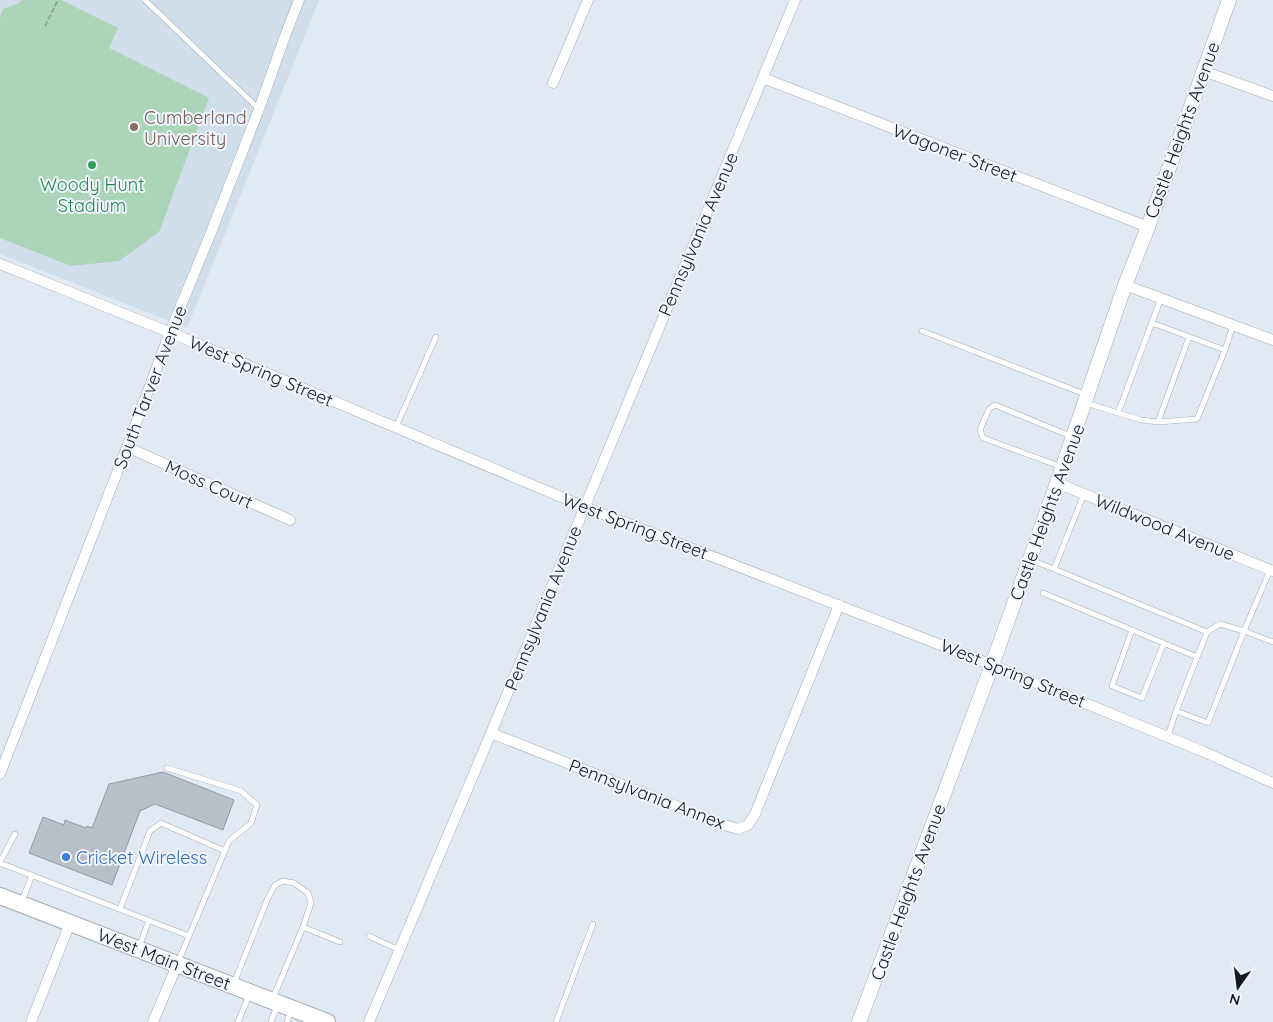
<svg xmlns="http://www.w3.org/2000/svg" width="1273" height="1022" font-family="Quicksand,sans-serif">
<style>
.built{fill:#d0deec}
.green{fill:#abd4b9}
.building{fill:#b7bfc7;stroke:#939aa2}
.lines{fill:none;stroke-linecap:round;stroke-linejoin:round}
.lane-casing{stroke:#a3aab2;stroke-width:6}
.street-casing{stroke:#a3aab2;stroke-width:11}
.secondary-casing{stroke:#a3aab2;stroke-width:15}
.primary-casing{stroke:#a3aab2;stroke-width:18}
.path{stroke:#969ca3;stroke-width:2;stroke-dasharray:5 2.5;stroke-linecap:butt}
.lane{stroke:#fff;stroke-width:5}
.street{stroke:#fff;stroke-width:10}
.secondary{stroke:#fff;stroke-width:14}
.primary{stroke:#fff;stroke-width:16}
.education-dot{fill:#8d6e63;stroke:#f0f6fd;stroke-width:2}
.leisure-dot{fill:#2e9e5b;stroke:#f0f6fd;stroke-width:2}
.shop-dot{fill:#3f7fe0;stroke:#f0f6fd;stroke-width:2}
.labels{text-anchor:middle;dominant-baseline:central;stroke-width:4;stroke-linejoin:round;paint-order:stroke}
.education-label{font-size:18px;fill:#785e54;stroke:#f0f6fd;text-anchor:start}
.street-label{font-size:18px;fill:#181b1e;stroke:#f0f6fd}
.leisure-label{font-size:18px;fill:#27864d;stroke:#f0f6fd}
.shop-label{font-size:18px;fill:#366cbe;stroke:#f0f6fd;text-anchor:start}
</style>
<rect width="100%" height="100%" fill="#e1e9f2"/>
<path class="built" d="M0 0H319L187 328 0 254Z"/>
<path class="green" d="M21 0H61L118 28 109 48 209 98 159 232 119 261 71 266 0 238V17L3 9 19 3Z"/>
<path class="building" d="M163 772 234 800 223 830 155 804 140 811 112 885 29 853 43 817 64 825 65 820 86 828 87 826 92 828 109 784Z"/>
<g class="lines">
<defs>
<path id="lane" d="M145 0 259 109
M1152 323 1225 350 1233 325
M922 331 1087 395
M1086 403 1118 413 1161 298
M1118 413 1141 420 1158 422 1197 419 1225 350
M1158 422 1189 337
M396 427 436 337
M1062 467 983 438 980 430 989 409 995 405 1073 437
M1084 494 1054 569 1207 632
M1031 560 1054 569
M1270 570 1244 631 1208 723 1176 711 1207 632 1220 624 1244 631 1273 642
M1043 593 1197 657
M1132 630 1112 686 1142 698 1164 643
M1168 736 1176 711
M167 768 241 791 257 805 251 823 229 841 178 962
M0 862 15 834
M0 863 189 936
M22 901 32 875
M120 909 150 831 161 823 225 851
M303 927 340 942
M369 936 399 950
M139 947 149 920
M234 983 267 900 275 885 283 881 294 883 308 893 311 903 303 927 273 998
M238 1022 249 995
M271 1022 277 1006
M287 1022 291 1011
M556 1022 593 924"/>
<path id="street" d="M1203 71 1273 96
M763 78 1148 227
M553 83 588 0
M0 264 181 337 585 507 992 665 1202 751 1273 783
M1125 285 1273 340
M127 447 290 520
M1057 483 1273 571
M491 733 724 825 738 829 748 825 755 814 839 605
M0 774 127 447 170 332 208 240 259 109 285 36 299 0
M31 1022 70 923
M153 1022 177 965
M369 1022 491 733 795 0"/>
<path id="secondary" d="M859 1022 992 665 1057 483 1125 285 1148 227 1229 0"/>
<path id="primary" d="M0 896 327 1022"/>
</defs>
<use href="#lane" class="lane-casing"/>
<use href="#street" class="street-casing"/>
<use href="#secondary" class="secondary-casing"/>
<use href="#primary" class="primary-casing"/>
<path class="path" d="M45 26 58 0"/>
<use href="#lane" class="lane"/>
<use href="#street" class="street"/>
<use href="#secondary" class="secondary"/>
<use href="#primary" class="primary"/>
</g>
<circle class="education-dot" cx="134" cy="127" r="5"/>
<circle class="leisure-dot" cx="92" cy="165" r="5"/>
<circle class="shop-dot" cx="66" cy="857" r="5"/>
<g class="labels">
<g class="education-label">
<text x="144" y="117">Cumberland<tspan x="144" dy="21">University</tspan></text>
</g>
<g class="street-label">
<text transform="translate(1182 130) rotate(-70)">Castle Heights Avenue</text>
<text transform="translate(955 153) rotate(21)">Wagoner Street</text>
<text transform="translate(698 234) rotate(-67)">Pennsylvania Avenue</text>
<text transform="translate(261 371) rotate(23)">West Spring Street</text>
<text transform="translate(150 387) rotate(-69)">South Tarver Avenue</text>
<text transform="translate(209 484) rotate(24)">Moss Court</text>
<text transform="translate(1047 512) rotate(-70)">Castle Heights Avenue</text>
<text transform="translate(635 526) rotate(21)">West Spring Street</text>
<text transform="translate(1165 527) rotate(22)">Wildwood Avenue</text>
<text transform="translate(543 608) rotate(-68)">Pennsylvania Avenue</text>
<text transform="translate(1013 673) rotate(22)">West Spring Street</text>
<text transform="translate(647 794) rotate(21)">Pennsylvania Annex</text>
<text transform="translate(908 892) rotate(-70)">Castle Heights Avenue</text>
<text transform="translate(164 959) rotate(21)">West Main Street</text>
</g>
<g class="leisure-label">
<text x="92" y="184">Woody Hunt<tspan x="92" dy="21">Stadium</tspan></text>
</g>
<g class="shop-label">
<text x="76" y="857">Cricket Wireless</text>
</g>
</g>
<g transform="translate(1238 987) rotate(194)" stroke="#f0f6fd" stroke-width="4" paint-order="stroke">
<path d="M0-4L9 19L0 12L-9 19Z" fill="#181b1e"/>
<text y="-8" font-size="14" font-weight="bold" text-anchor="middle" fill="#181b1e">N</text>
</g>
</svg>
